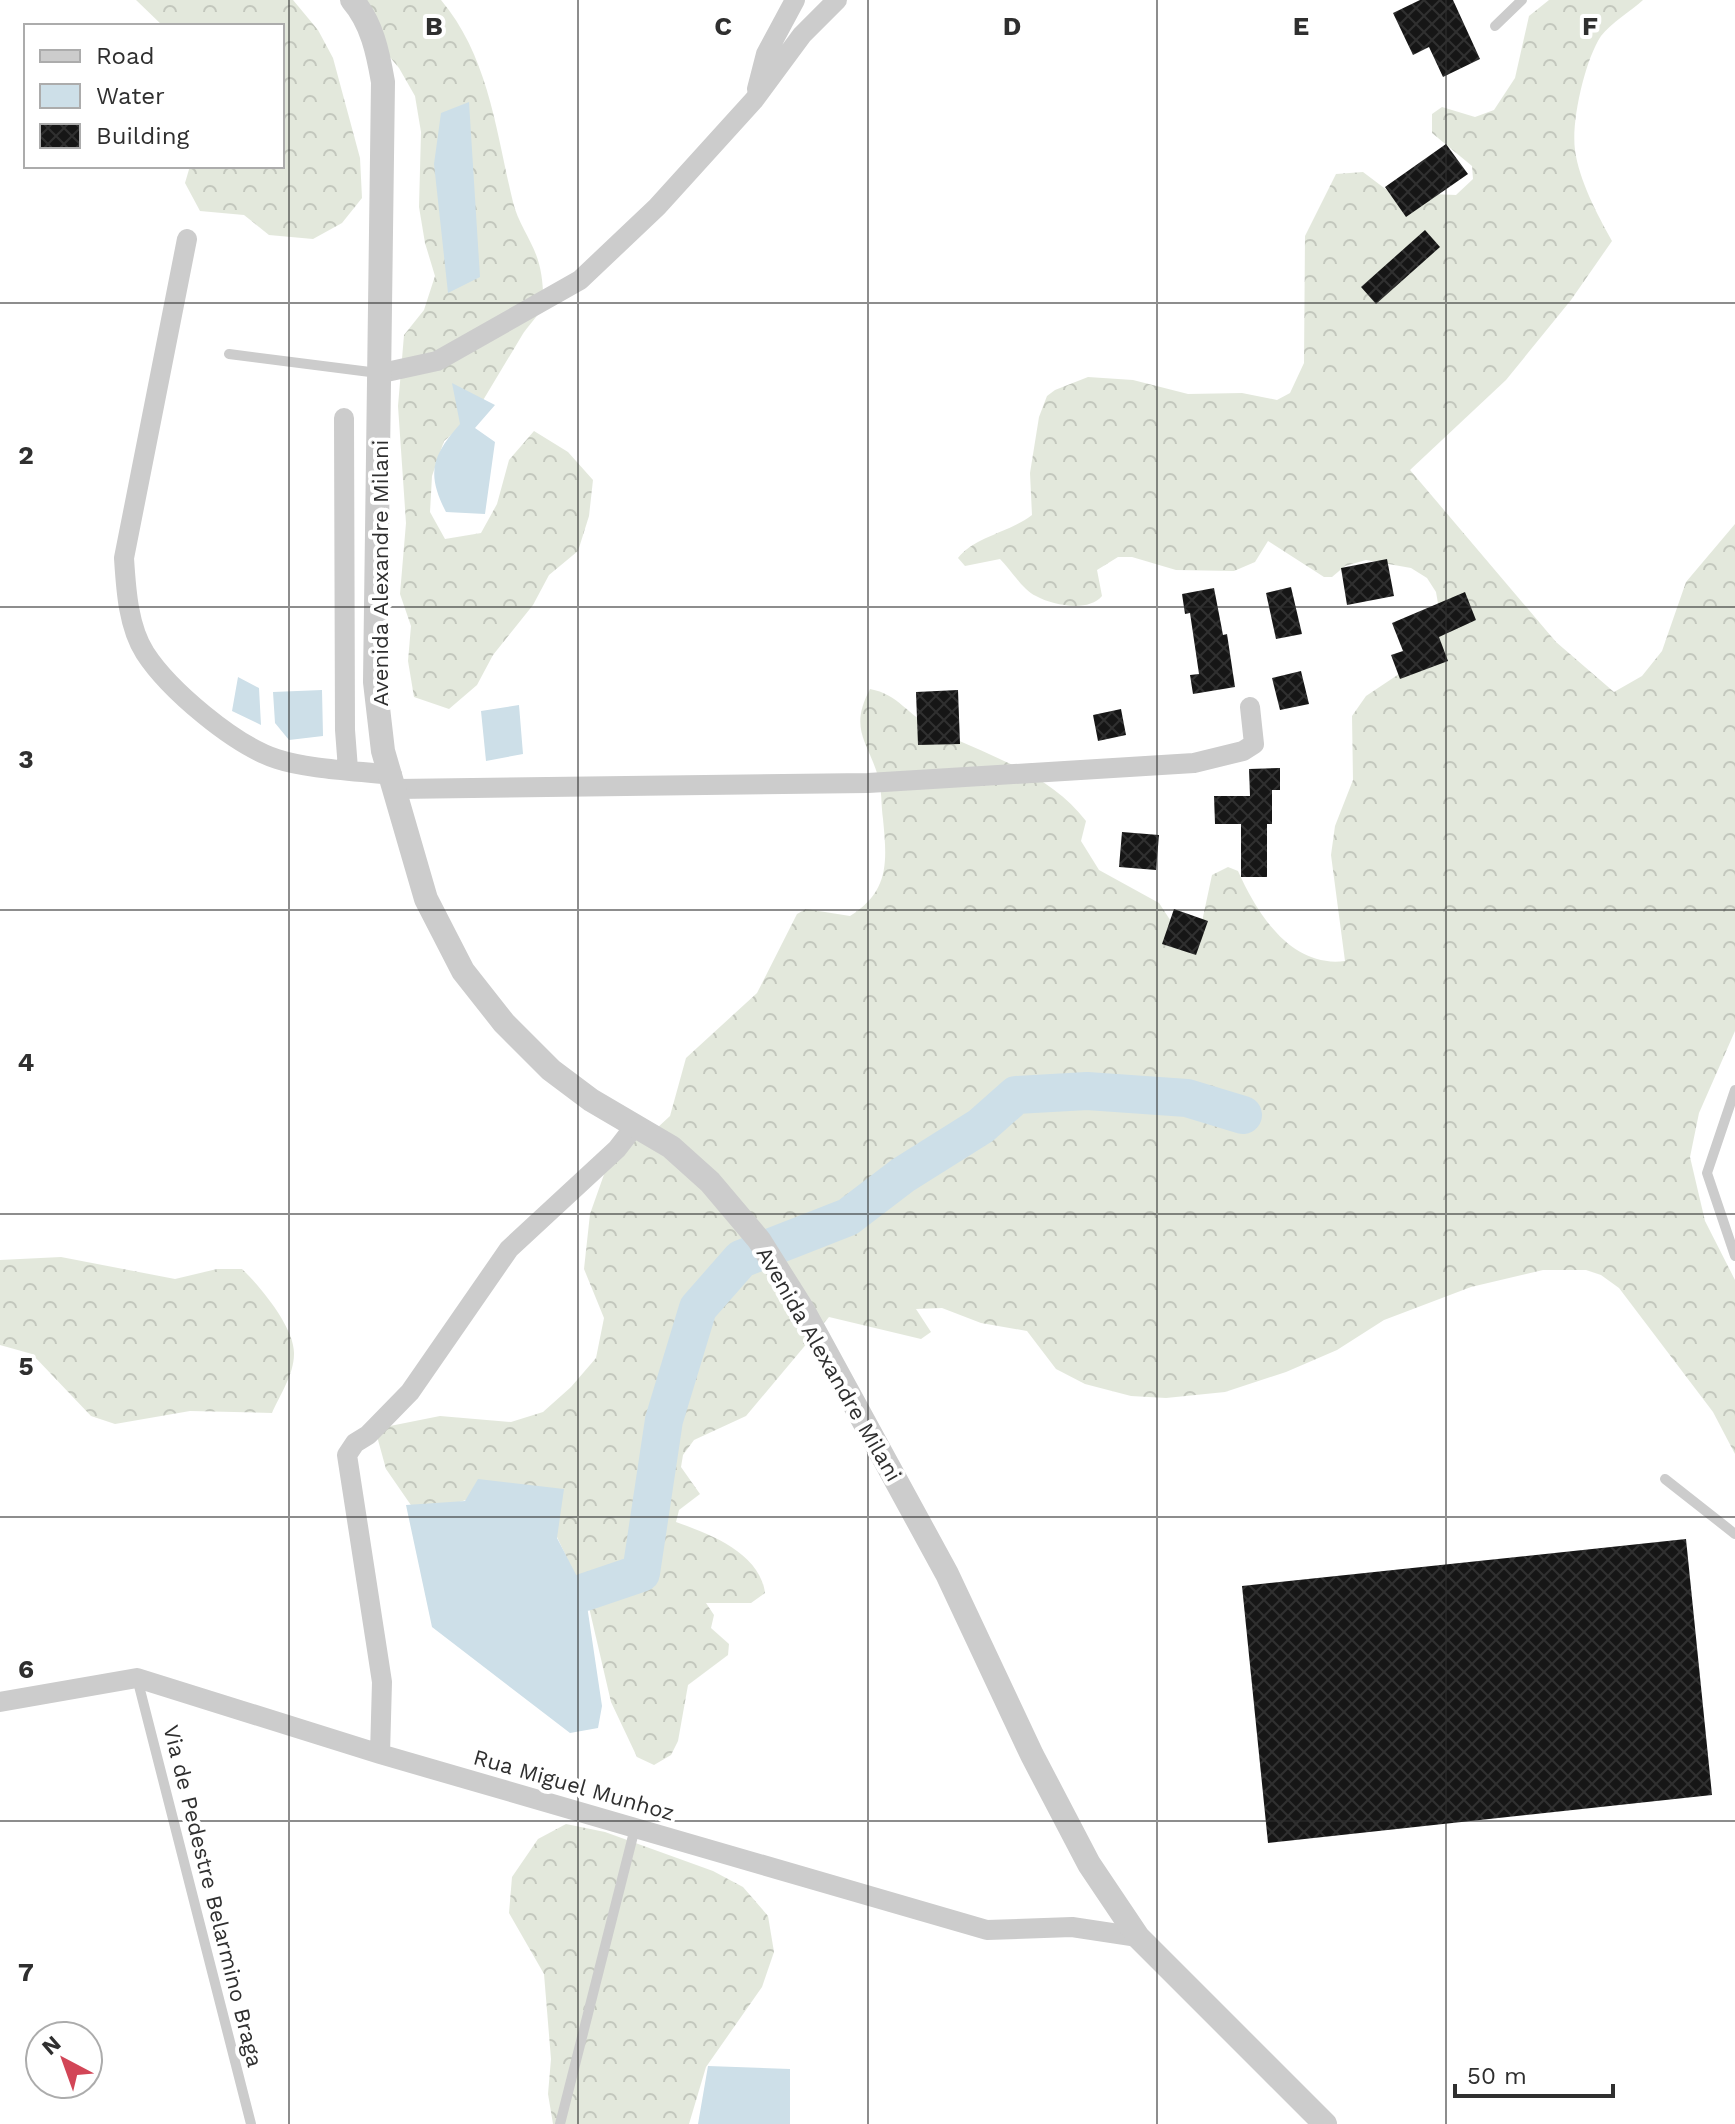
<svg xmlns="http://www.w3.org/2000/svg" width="1735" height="2124" font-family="'Work Sans',sans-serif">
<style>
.forest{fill:url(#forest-crowns)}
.water{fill:#cddfe8}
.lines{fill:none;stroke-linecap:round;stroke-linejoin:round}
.river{stroke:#cddfe8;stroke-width:38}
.building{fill:url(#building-cross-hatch)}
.service{stroke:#ccc;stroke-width:10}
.minor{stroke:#ccc;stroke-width:20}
.tertiary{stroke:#ccc;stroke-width:24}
.grid{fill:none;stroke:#2f2f2f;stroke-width:2;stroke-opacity:0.55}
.labels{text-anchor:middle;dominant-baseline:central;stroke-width:8;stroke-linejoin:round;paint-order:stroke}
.street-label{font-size:22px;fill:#2f2f2f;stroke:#fff}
.grid-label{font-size:26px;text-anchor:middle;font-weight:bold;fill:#2f2f2f;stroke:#fff;stroke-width:8;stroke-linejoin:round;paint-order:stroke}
</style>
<defs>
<pattern id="forest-crowns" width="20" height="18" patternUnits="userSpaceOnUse" patternTransform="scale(2)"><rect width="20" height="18" fill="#e3e8dc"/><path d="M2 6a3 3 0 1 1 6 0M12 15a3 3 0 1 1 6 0" fill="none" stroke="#c3c7bd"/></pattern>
<pattern id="building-cross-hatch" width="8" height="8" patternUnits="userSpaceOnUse" patternTransform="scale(2)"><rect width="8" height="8" fill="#161616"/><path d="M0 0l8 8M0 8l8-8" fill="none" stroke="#303030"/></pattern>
</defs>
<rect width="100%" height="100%" fill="#fff"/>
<path class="forest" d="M136 0H293L318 30 333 58 360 158 362 198 342 223 313 239 269 235 244 215 200 211 185 183 190 166H282V26H163Z
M342 0H441C489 57 496 132 513 202 518 224 534 243 539 264 543 278 543 293 544 307L524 332 473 417 444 441 432 476 430 512 445 539 481 533 497 504 509 460 534 431 568 452 593 480 589 516 578 551 549 575 533 605 493 655 477 685 449 709 414 697 408 661 411 626 400 594 406 523 398 406 404 335 424 310 435 276 425 243 419 207 421 132 415 96 399 68Z
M1549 0H1643C1631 11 1611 23 1601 36 1585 60 1571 121 1575 150 1579 180 1597 214 1612 241L1571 300 1506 380 1410 470 1556 642 1614 692 1642 676 1662 651 1686 582 1735 524V1031L1699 1113 1690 1157 1705 1221 1735 1280V1454L1713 1412 1619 1288 1601 1275 1586 1270H1543L1471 1287 1384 1320 1337 1350 1286 1372 1225 1392 1166 1398 1131 1396 1085 1384 1056 1369 1027 1331 981 1323 942 1308 916 1309 931 1332 921 1339 829 1317 746 1416 694 1440 683 1455 681 1467 700 1494 679 1510 676 1522C710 1534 760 1553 765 1593L751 1603H706L714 1615 711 1628 729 1644 728 1655 688 1685 678 1741 671 1755 654 1765 637 1757 611 1702 588 1603 549 1520 466 1500 425 1512 415 1511 386 1469 375 1429 440 1416 511 1422 543 1412 571 1387 596 1358 604 1318 584 1269 590 1214 607 1166 626 1144 656 1129 670 1116 686 1058 757 993 797 914 806 909 850 916C890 891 887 861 883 819 881 806 882 789 878 776 867 740 849 729 870 689 898 694 909 716 933 728 986 756 1048 771 1086 821L1081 841 1099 870 1159 903 1180 935 1200 931 1212 875 1228 867 1238 871C1258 916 1292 968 1345 961L1331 855 1335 826 1353 780 1352 716 1366 696 1405 670 1439 609 1436 592 1427 578 1411 568 1366 560 1345 566 1332 577H1324L1268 541 1255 562 1234 571 1176 570 1132 557H1118L1097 570 1102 596C1089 612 1054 606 1036 596 1023 590 1011 570 1000 559L965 566 958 558C974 537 1010 532 1032 515L1030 473 1039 417 1047 396 1055 390 1088 377 1133 380 1188 394 1242 393 1277 400 1290 393 1304 363 1305 236 1336 174 1363 172 1404 203 1432 194 1456 195 1473 179 1472 166 1432 133V114L1442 107 1475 117 1494 110 1515 78 1529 16Z
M61 1257 175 1279 217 1269H242C260 1286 295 1328 294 1354 294 1374 280 1395 272 1413L190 1411 115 1424 91 1416 32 1354 0 1345V1260Z
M566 1824 605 1832 713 1871 743 1887 768 1916 774 1952 762 1987 706 2067 689 2124H553L548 2094 551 2059 544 1974 509 1913 512 1877 538 1839Z"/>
<path class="water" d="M469 102 480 277 448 293 434 164 441 113Z
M452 383 495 405 475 428 495 442 485 514 446 512C426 473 432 456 460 424Z
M238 677 259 688 261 725 232 711Z
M322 690 323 736 289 740 275 723 273 692Z
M519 705 523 754 486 761 481 711Z
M478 1479 564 1489 557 1538 585 1592 602 1706 598 1728 570 1733 432 1627 406 1505 465 1501Z
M708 2066 790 2069V2124H698Z"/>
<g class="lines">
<path class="river" d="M585 1592 641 1573 664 1420 698 1308 741 1259 848 1217 903 1175 981 1126 1016 1095 1087 1091 1187 1098 1243 1115"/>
</g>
<path class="building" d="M1420 0H1453L1480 59 1443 77 1429 47 1413 55 1393 13Z
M1446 144 1468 174 1406 217 1385 187Z
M1425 230 1440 247 1376 304 1361 287Z
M1387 559 1394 596 1347 605 1341 568Z
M1291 587 1302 634 1276 639 1266 593Z
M1214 588 1223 635 1227 634 1235 687 1193 694 1190 675 1199 674 1190 613 1185 614 1182 594Z
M1465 592 1476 620 1439 637 1448 661 1400 679 1391 655 1403 651 1392 623Z
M1301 671 1309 704 1280 710 1272 678Z
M958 690 960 744 918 745 916 692Z
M1121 709 1126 735 1098 741 1093 715Z
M1280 768V790H1272V824H1267V877H1241V824H1215L1214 796H1250L1249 769Z
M1122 832 1159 835 1156 870 1119 867Z
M1174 909 1208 921 1196 955 1162 944Z
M1686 1539 1712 1795 1268 1843 1242 1586Z"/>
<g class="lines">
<path class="service" d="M1495 26 1522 0
M229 354 378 373
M1735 1090 1707 1173 1735 1256
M1665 1479 1735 1534
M137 1678 251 2124
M560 2124 635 1828"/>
<path class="minor" d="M757 89 766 54 795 0
M187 239 124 558C126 589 128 626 145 653 169 690 234 745 277 759 307 769 358 771 392 775
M382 373 437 361 580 280 657 207 754 100 802 35 837 0
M344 418 345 730 348 769
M397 789 868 783 1194 763 1243 751 1254 744 1250 707
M0 1702 137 1678 380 1754 987 1930 1072 1927 1138 1937
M380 1754 382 1682 347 1455 355 1443 368 1435 410 1392 509 1249 617 1149 634 1127"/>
<path class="tertiary" d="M352 0C372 23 378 53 383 82L375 682 383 751 426 899 463 971 504 1023 551 1070 591 1100 671 1147 710 1182 759 1240 803 1310 947 1574 1032 1755 1089 1864 1138 1937 1325 2124"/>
</g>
<path class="grid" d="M289 0V2124M578 0V2124M868 0V2124M1157 0V2124M1446 0V2124M0 303H1735M0 607H1735M0 910H1735M0 1214H1735M0 1517H1735M0 1821H1735"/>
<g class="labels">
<g class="street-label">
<text transform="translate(380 573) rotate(-90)">Avenida Alexandre Milani</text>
<text transform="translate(829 1364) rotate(60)">Avenida Alexandre Milani</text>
<text transform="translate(574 1785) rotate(16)">Rua Miguel Munhoz</text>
<text transform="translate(213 1896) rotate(76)">Via de Pedestre Belarmino Braga</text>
</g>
</g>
<g class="grid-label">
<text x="434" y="35">B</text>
<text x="723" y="35">C</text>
<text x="1012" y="35">D</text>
<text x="1301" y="35">E</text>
<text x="1590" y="35">F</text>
<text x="26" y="464">2</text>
<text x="26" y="768">3</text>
<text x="26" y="1071">4</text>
<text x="26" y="1375">5</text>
<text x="26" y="1678">6</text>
<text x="26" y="1981">7</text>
</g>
<rect x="24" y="24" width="260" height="144" fill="#ffffff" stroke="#acacac" stroke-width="2"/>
<rect x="40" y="50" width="40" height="12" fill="#cccccc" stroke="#acacac" stroke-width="2"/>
<text x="96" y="64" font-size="24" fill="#2f2f2f">Road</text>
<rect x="40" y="84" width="40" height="24" fill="#cddfe8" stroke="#acacac" stroke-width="2"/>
<text x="96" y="104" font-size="24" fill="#2f2f2f">Water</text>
<rect x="40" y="124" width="40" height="24" fill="url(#building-cross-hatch)" stroke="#acacac" stroke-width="2"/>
<text x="96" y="144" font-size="24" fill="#2f2f2f">Building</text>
<g transform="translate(64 2060) rotate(319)"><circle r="38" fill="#ffffff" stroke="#acacac" stroke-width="2"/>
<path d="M0-6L14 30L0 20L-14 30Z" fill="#d24657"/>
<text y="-12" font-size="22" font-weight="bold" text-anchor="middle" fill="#2f2f2f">N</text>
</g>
<path d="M1455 2084v12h158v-12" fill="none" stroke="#2f2f2f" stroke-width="4"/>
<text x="1467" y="2084" font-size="24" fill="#2f2f2f" stroke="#ffffff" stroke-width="6" paint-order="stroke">50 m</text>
</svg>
